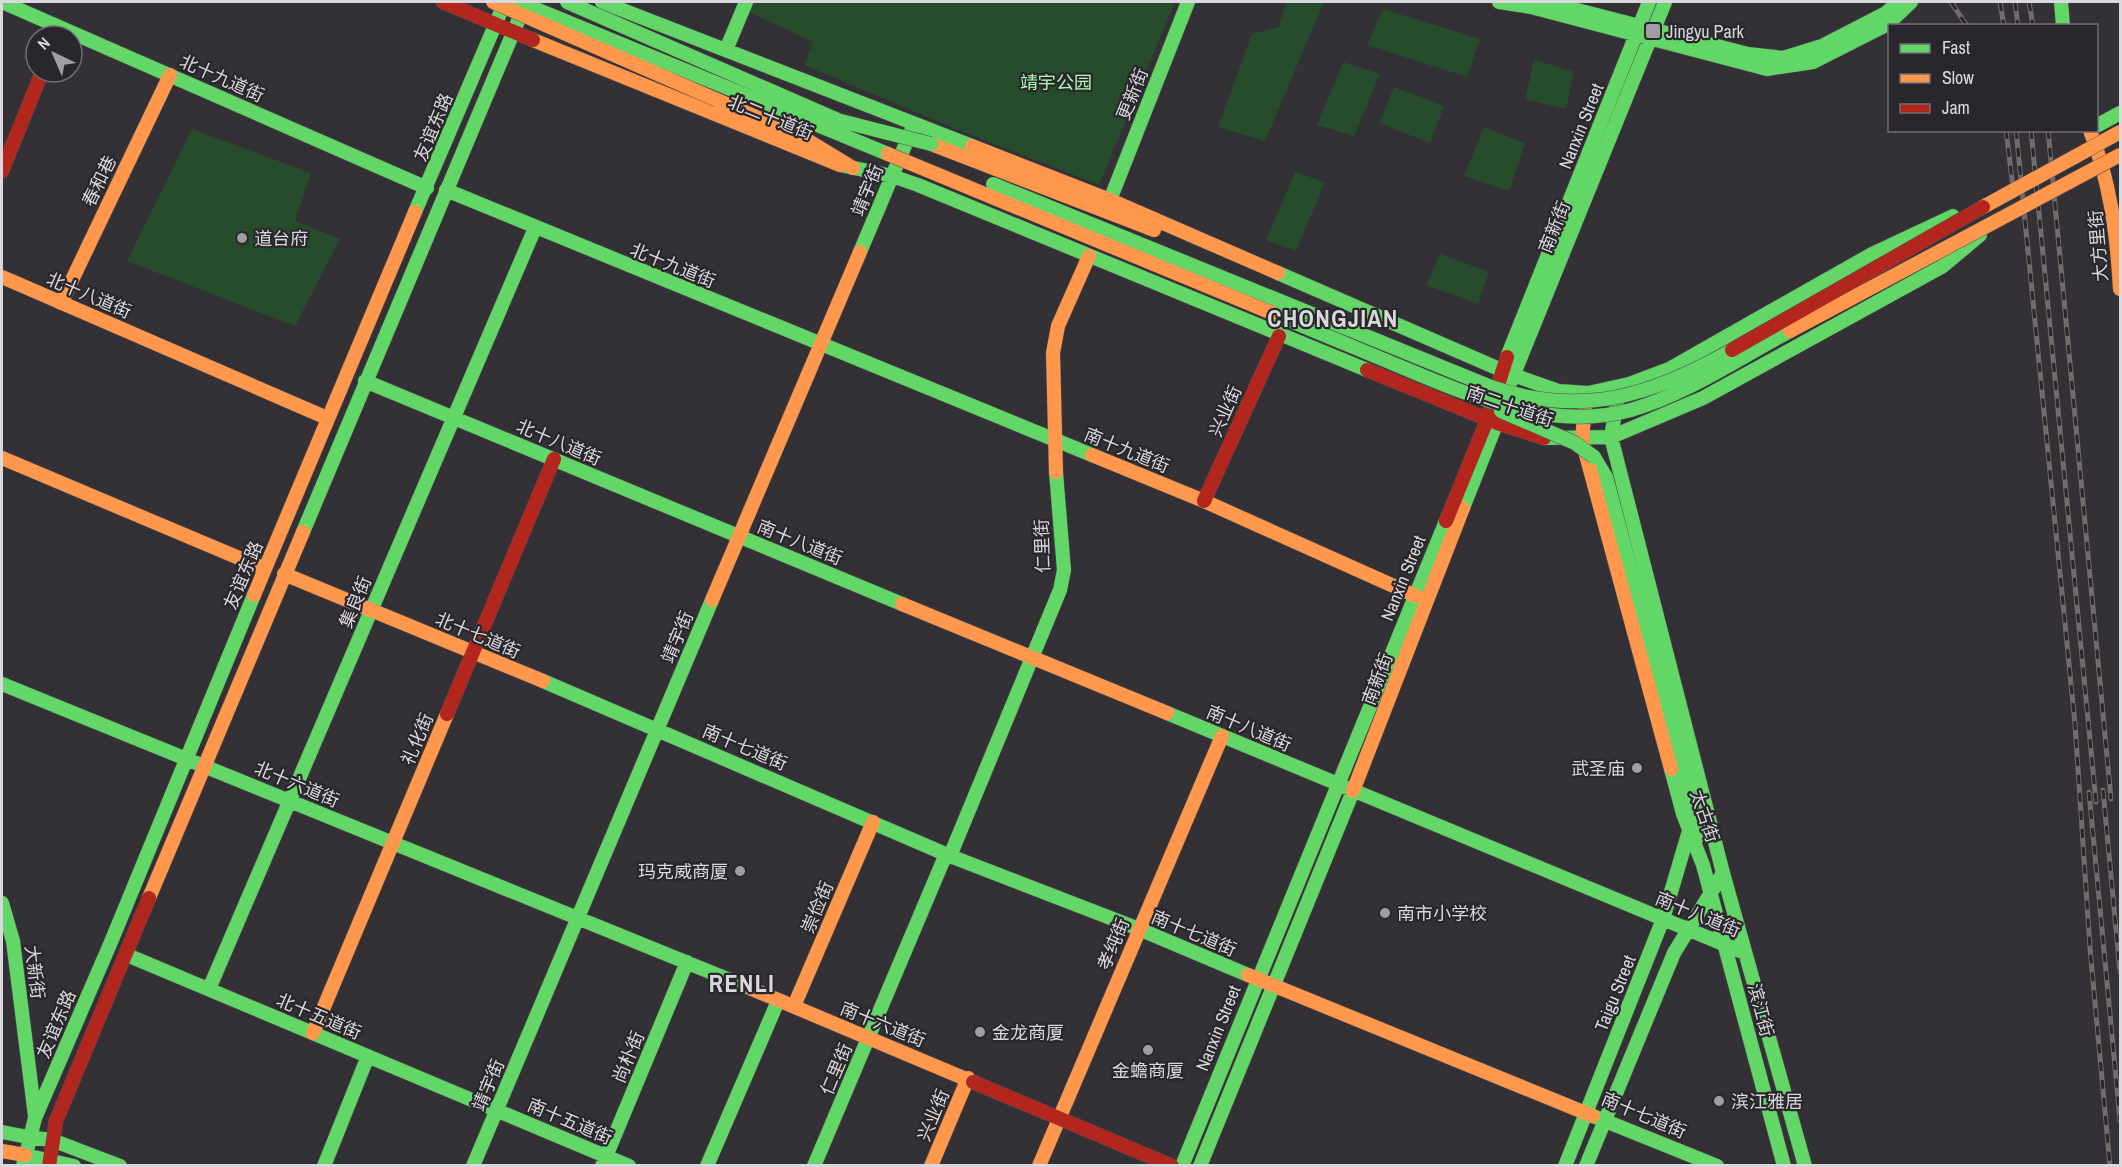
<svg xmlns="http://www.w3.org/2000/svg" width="2122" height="1167" font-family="'Archivo Narrow','Noto Sans SC',sans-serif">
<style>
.green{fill:#264c2c}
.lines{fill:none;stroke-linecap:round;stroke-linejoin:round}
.fast-casing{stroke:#4f4d50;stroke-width:15}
.slow-casing{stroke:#4f4d50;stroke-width:15}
.jam-casing{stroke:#4f4d50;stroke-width:15}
.fast{stroke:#63d668;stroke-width:14}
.slow{stroke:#ff974d;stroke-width:14}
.jam{stroke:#b3261e;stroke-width:14}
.rail-casing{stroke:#716b69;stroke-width:5}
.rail{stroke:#2a272c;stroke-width:3;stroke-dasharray:9;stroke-linecap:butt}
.fast-bridge-casing{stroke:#4f4d50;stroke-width:15;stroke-linecap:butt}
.slow-bridge-casing{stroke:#4f4d50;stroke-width:15;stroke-linecap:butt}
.jam-bridge-casing{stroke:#4f4d50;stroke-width:15;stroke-linecap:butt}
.fast-bridge{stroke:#63d668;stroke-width:14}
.slow-bridge{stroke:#ff974d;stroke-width:14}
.jam-bridge{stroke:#b3261e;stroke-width:14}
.poi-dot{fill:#a09ea2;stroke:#2a272c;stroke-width:2}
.labels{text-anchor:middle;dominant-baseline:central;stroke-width:4.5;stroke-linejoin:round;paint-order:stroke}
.poi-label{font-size:18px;fill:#dad8dc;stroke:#2a272c;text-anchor:start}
.street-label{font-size:18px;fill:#dad8dc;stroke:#2a272c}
.park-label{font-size:18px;fill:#adfab3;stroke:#2a272c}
.district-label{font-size:24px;font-weight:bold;letter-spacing:1.5px;fill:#dad8dc;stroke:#2a272c}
</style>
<rect width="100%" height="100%" fill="#343136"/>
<path class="green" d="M753 2H1175L1099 185 956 129 804 65 813 42 749 12Z
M1286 2H1324L1265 141 1218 127 1252 34 1279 27Z
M1383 9 1480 39 1467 77 1367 45Z
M1534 60 1574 72 1566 109 1525 99Z
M1343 62 1380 74 1354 136 1317 125Z
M1394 87 1444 106 1430 143 1379 123Z
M1484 127 1525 143 1509 191 1464 176Z
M192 129 311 173 295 221 340 239 295 326 127 261Z
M1295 172 1325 182 1296 251 1266 240Z
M1440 254 1489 272 1478 304 1426 285Z"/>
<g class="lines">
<defs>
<path id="fast" d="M2 2 427 188
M602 2 972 146
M1499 2 1531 7 1767 69 1813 62 1888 24 1911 2
M2061 2 2063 26
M1550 3 1748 54 1783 58 1822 46 1886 13 1898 2
M726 50 746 2
M2098 125 2120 113
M840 165 892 176 918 185 1367 370
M446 190 1092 455
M1110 200 1188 2
M415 212 505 2
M860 252 912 129
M1278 273 1513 375 1559 391 1588 393 1629 384 1669 369 1872 254 1953 216
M1507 357 1649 2
M365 381 902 604
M1509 386 1665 2
M1617 402 1611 437 1723 873 1805 1166
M1544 438 1611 437 1703 398 1943 266 1980 235
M1594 457 1606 477 1681 760
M1463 508 1501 412
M303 532 526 2
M543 681 950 856 1139 929 1248 975
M2 684 752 989
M1167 713 1745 953
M1681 760 1697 838
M1671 769 1683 814 1703 865 1784 1166
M950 856 1060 590 1064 570 1056 472
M2 903 13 941 35 1116
M127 955 629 1166
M209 989 535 228
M1593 1116 1717 1166
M2 1132 28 1137
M28 1137 52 1140 120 1166
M25 1155 74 1166
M23 1166 35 1118 111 942 254 595
M324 1166 368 1056
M473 1166 712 600
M602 1166 687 962
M707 1166 778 1001
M814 1166 946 854
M1182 1166 1446 521
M1200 1166 1353 791
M1565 1166 1663 919 1689 831
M1586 1166 1674 953 1723 873"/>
<path id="slow" d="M533 40 840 165
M717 100 802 137 853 168
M2090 130C2110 182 2117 234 2120 289
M931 144 1154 230
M972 146 1110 200 1278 273
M2 277 327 418
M61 303 170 75
M1585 405 1582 440 1671 769
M1092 455 1204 501 1416 596
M2 458 265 569
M1056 472 1053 353 1058 326 1089 256
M284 574 543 681
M254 595 415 212
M712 600 860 252
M902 604 1167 713
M1353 791 1463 508
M149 898 303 532
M1248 975 1593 1116
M752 989 973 1082
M794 1006 873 822
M313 1033 447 714
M2 1151 25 1155
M931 1166 968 1078
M1039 1166 1222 736"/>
<path id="jam" d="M443 2 533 40
M2 171 42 72
M1367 370 1497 423 1544 438
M1204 501 1279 336
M1446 521 1487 420 1507 357
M447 714 554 459
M973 1082 1172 1166
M49 1166 56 1121 149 898"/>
</defs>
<use href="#fast" class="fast-casing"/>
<use href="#slow" class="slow-casing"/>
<use href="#jam" class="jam-casing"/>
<use href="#fast" class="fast"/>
<use href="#slow" class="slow"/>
<use href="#jam" class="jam"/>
<defs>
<path id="rail" d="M1951 2 1967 26
M2000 2 2004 26
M2015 2 2018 26
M2029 2 2033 26
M2006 130 2014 196
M2016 130 2075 724 2090 948 2110 1166
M2031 130 2096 802
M2048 130 2111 799
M2103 790 2120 972
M2089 792 2120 1120"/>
</defs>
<use href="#rail" class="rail-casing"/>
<use href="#rail" class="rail"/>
<defs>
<path id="fast-bridge" d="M519 2 888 154
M567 2 840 121
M841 121 931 144
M993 184 1491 387C1582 418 1651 396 1732 350
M1272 313C1314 331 1356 348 1399 366 1471 396 1551 432 1631 410 1687 394 1739 358 1790 331
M1501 411 1575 443 1594 457"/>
<path id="slow-bridge" d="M493 2 717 100
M888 154 1272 313
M1983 207 2120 132
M1790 331 2120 155"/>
<path id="jam-bridge" d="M1732 350 1983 207"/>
</defs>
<use href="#fast-bridge" class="fast-bridge-casing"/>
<use href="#slow-bridge" class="slow-bridge-casing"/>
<use href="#jam-bridge" class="jam-bridge-casing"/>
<use href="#fast-bridge" class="fast-bridge"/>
<use href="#slow-bridge" class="slow-bridge"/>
<use href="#jam-bridge" class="jam-bridge"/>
</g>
<g class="poi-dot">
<rect x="1645" y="23" width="16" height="16" rx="3"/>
<circle cx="242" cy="238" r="6"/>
<circle cx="1637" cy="768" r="6"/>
<circle cx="740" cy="871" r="6"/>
<circle cx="1385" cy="913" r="6"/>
<circle cx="980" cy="1032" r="6"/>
<circle cx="1148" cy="1050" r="6"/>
<circle cx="1719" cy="1101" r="6"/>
</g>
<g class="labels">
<g class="poi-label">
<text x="1666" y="31">Jingyu Park</text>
<text x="254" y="238">道台府</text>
<text x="1625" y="768" text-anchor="end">武圣庙</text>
<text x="728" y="871" text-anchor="end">玛克威商厦</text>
<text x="1397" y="913">南市小学校</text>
<text x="992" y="1032">金龙商厦</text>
<text x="1148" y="1070" text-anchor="middle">金蟾商厦</text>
<text x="1731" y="1101">滨江雅居</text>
</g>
<g class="street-label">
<text transform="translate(222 78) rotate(24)">北十九道街</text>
<text transform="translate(1132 94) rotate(-68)">更新街</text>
<text transform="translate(771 117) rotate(22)">北二十道街</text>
<text transform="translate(1581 126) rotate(-68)">Nanxin Street</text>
<text transform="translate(433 127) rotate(-67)">友谊东路</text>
<text transform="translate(99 181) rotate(-64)">春和巷</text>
<text transform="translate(867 190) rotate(-67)">靖宇街</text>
<text transform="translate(1554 227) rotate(-68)">南新街</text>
<text transform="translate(2098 246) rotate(-95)">大方里街</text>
<text transform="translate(673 265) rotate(22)">北十九道街</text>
<text transform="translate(89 295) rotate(23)">北十八道街</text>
<text transform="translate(1510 406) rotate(19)">南二十道街</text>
<text transform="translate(1225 411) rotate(-66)">兴业街</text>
<text transform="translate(559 442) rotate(23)">北十八道街</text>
<text transform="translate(1127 450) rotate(22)">南十九道街</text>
<text transform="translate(800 542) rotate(22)">南十八道街</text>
<text transform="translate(1042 546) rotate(-92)">仁里街</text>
<text transform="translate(243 575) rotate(-67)">友谊东路</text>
<text transform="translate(1403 578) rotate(-68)">Nanxin Street</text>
<text transform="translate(355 602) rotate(-67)">集良街</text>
<text transform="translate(478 635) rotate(23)">北十七道街</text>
<text transform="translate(677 637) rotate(-67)">靖宇街</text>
<text transform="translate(1377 679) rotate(-69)">南新街</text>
<text transform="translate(1249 728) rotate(23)">南十八道街</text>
<text transform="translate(417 739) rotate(-67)">礼化街</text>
<text transform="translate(745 747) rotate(23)">南十七道街</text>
<text transform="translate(297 784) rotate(23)">北十六道街</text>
<text transform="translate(1705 816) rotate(71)">太古街</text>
<text transform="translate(817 907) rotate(-67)">崇俭街</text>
<text transform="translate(1698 914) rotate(22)">南十八道街</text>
<text transform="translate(1194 933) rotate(23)">南十七道街</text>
<text transform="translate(1113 944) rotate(-67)">孝纯街</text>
<text transform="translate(35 972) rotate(83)">大新街</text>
<text transform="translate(1615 993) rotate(-68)">Taigu Street</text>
<text transform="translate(1761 1010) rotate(75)">滨江街</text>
<text transform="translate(319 1016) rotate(23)">北十五道街</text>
<text transform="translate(56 1024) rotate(-67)">友谊东路</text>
<text transform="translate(883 1024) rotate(22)">南十六道街</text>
<text transform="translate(1218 1028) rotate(-68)">Nanxin Street</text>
<text transform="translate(628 1057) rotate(-67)">尚朴街</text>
<text transform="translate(836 1069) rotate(-67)">仁里街</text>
<text transform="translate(488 1085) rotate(-67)">靖宇街</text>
<text transform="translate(933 1115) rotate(-67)">兴业街</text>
<text transform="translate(1644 1115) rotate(23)">南十七道街</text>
<text transform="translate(570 1121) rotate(23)">南十五道街</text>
</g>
<g class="park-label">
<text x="1056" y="82">靖宇公园</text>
</g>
<g class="district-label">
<text x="1333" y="318">CHONGJIAN</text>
<text x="742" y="983">RENLI</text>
</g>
</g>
<rect width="2122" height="1167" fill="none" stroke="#dad8dc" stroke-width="6"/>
<rect x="1888" y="24" width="210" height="108" fill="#2a272c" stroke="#706e72" stroke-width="1.5"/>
<rect x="1900" y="44" width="30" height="9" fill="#63d668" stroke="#706e72" stroke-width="1.5"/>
<text x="1942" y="54" font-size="18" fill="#dad8dc">Fast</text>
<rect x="1900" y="74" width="30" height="9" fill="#ff974d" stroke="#706e72" stroke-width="1.5"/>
<text x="1942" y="84" font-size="18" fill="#dad8dc">Slow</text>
<rect x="1900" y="104" width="30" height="9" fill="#b3261e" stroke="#706e72" stroke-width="1.5"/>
<text x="1942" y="114" font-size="18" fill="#dad8dc">Jam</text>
<g transform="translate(54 54) rotate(316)"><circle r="28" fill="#2a272c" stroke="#706e72" stroke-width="1.5"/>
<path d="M0-4.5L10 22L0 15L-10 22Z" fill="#a09ea2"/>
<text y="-9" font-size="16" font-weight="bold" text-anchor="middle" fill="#dad8dc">N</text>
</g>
</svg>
